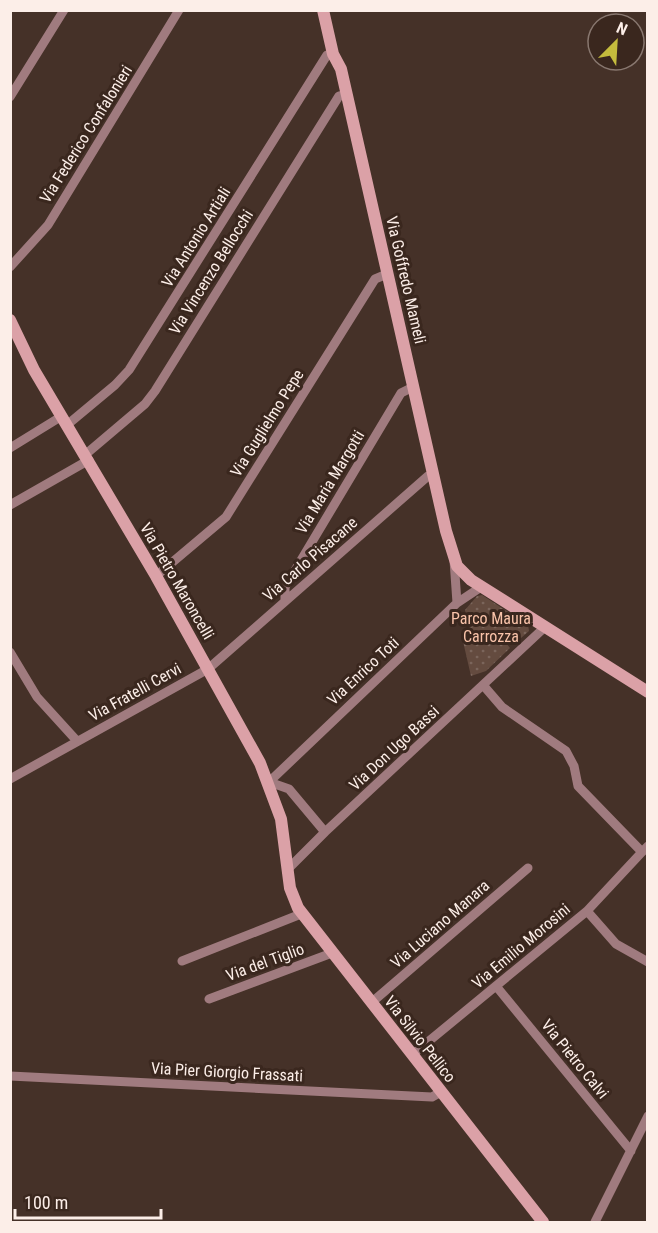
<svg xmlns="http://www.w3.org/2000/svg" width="658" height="1233" font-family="'Roboto Condensed',sans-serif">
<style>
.park{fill:url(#park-dots)}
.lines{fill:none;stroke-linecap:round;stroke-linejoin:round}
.street{stroke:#a07b7f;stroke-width:9}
.secondary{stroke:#dba1a7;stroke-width:12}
.labels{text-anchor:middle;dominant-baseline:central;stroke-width:6;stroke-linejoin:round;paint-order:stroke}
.street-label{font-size:16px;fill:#fceee8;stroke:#3a271e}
.park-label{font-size:16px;fill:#f9c3a9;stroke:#3a271e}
</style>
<defs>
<pattern id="park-dots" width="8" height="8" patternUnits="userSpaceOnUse" patternTransform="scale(1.5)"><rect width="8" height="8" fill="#644b3f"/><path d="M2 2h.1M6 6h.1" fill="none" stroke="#7b655b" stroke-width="1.8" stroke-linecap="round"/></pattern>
</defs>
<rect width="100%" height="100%" fill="#453128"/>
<path class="park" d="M482 595 528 625 529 631 521 638 515 633 506 643 510 648 486 671 471 676 462 637 470 634 465 610 477 596Z"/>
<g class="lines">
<path class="street" d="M10 97 64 10
M10 267 48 225 179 10
M67 425 115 385 129 370 327 55 333 54
M10 448 62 416
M86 454 145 404 155 391 339 96 346 94
M10 505 89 460
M454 560 457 603
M156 576 226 517 375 279 387 274
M285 600V587L401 393 413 387
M10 652 37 697 77 741
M483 685 502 707 566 751 574 766 578 786 642 852 648 846
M10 779 208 669 428 476 433 475
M325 832 545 627
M288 869 325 832 289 789 269 782 457 603 481 587
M587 911 616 944 648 962
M182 961 301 914
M496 986 631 1151
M209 999 332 953
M371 1003 528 868
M412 1055 587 911 642 852
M10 1076 432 1097 441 1092
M595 1222 648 1116"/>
<path class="secondary" d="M323 10 333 54 341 69 446 531 457 566 471 580 648 692
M10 320 34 370 156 576 260 763 281 819 290 888 298 908 543 1222"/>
</g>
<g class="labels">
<g class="street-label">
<text transform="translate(86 134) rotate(-58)">Via Federico Confalonieri</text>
<text transform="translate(196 237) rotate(-58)">Via Antonio Artiali</text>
<text transform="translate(211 272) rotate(-58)">Via Vincenzo Bellocchi</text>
<text transform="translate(406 280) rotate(77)">Via Goffredo Mameli</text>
<text transform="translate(267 423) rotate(-58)">Via Guglielmo Pepe</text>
<text transform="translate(330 482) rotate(-59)">Via Maria Margotti</text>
<text transform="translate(310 559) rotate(-41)">Via Carlo Pisacane</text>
<text transform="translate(177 581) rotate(60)">Via Pietro Maroncelli</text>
<text transform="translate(363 671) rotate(-43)">Via Enrico Toti</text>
<text transform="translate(135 692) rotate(-29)">Via Fratelli Cervi</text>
<text transform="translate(394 748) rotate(-43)">Via Don Ugo Bassi</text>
<text transform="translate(440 924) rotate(-41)">Via Luciano Manara</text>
<text transform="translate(521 946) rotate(-40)">Via Emilio Morosini</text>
<text transform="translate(265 962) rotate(-20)">Via del Tiglio</text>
<text transform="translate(420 1039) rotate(52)">Via Silvio Pellico</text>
<text transform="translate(575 1059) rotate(51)">Via Pietro Calvi</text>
<text transform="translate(227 1072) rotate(3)">Via Pier Giorgio Frassati</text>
</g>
<g class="park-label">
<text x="491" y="618">Parco Maura<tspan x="491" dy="18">Carrozza</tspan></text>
</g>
</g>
<rect width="658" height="1233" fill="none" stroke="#fceee8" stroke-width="24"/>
<g transform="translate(616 42) rotate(24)"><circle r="28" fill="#3a271e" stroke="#88776f" stroke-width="1.5"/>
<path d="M0-4.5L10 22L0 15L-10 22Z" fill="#c5bc3d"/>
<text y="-9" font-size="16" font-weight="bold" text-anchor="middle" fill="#fceee8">N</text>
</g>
<path d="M15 1209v9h146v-9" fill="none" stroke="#fceee8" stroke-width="3"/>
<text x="24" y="1209" font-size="18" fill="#fceee8" stroke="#3a271e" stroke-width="4.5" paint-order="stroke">100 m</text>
</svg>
